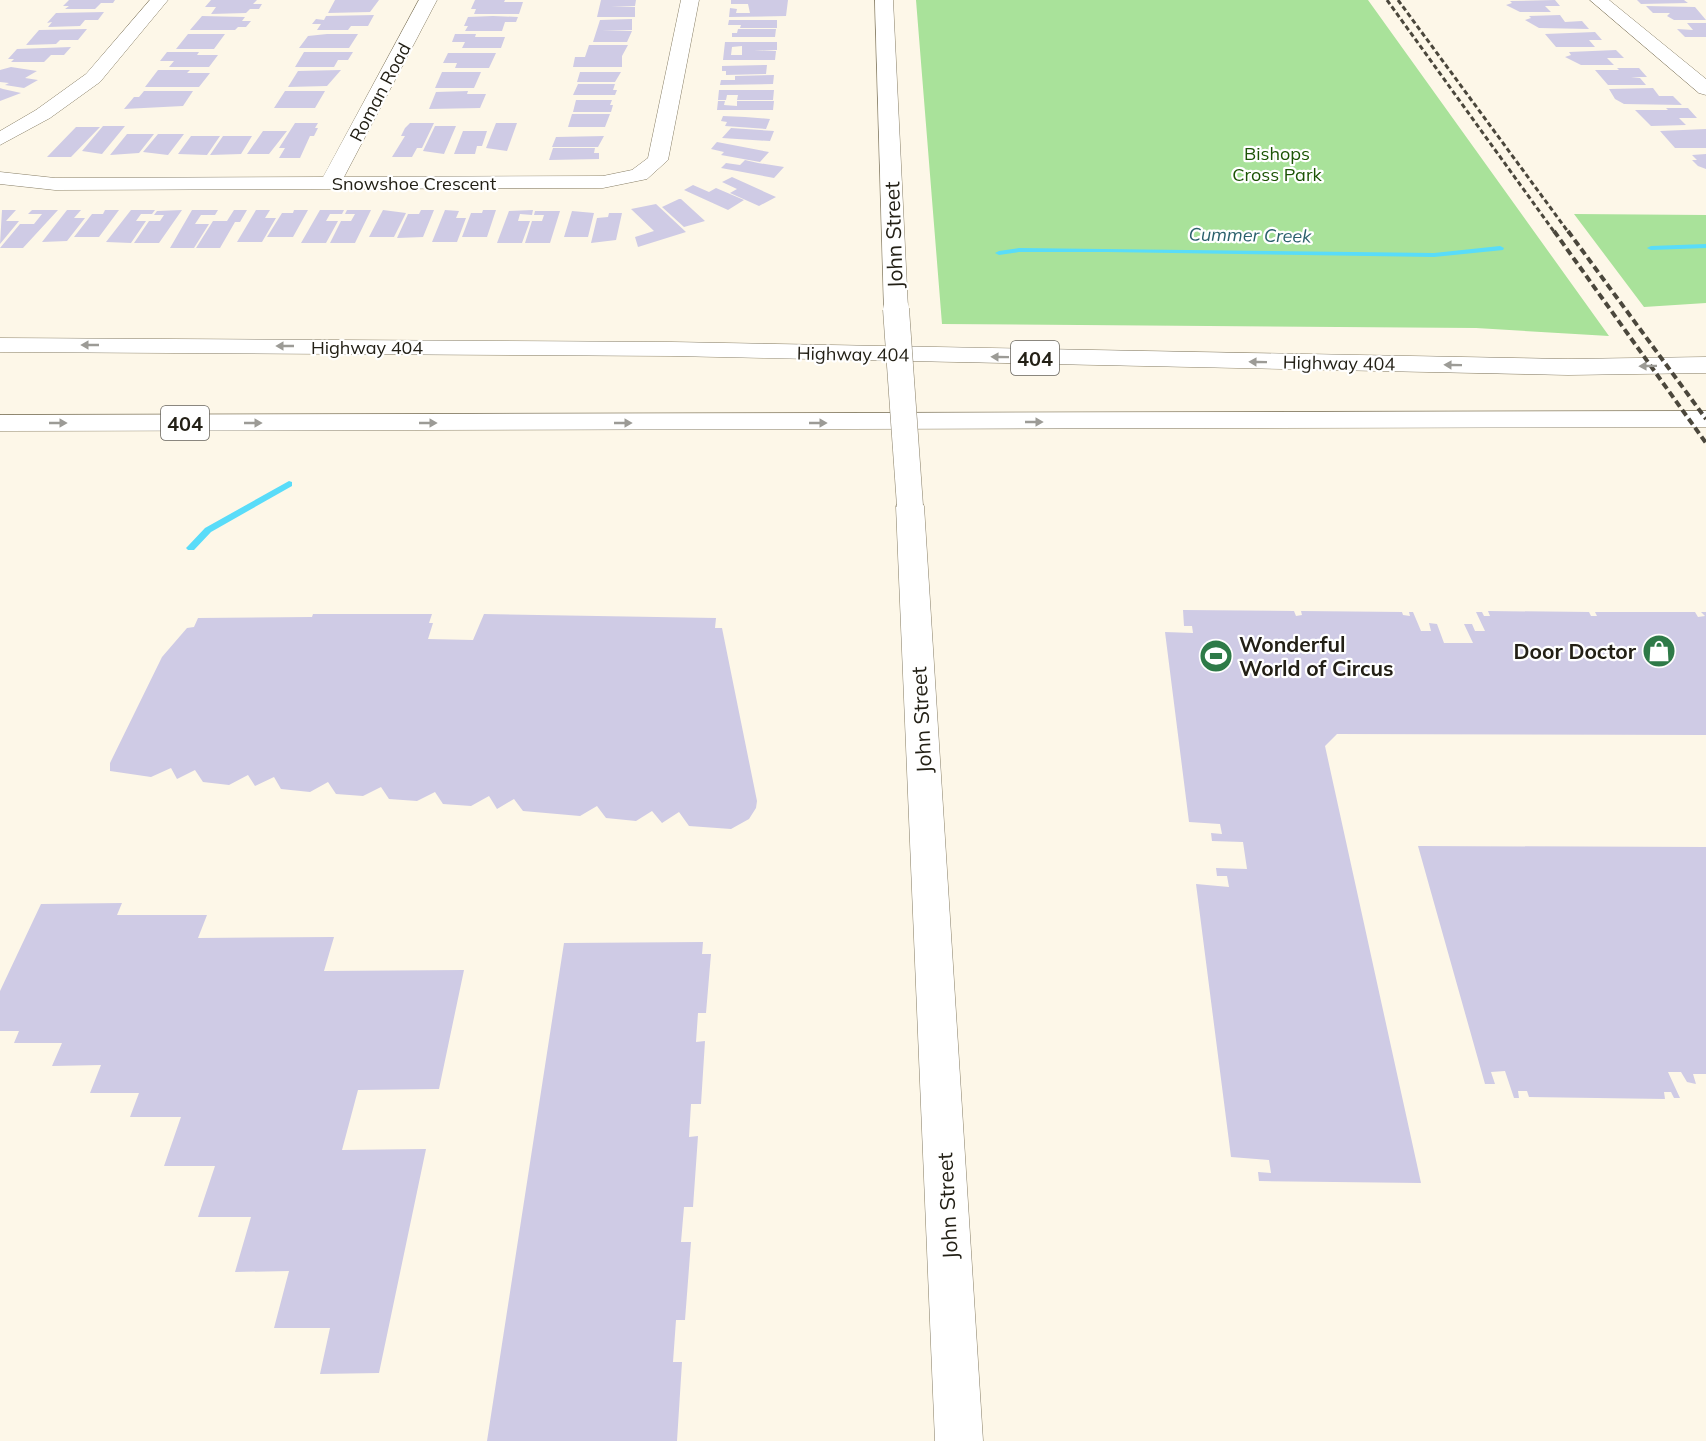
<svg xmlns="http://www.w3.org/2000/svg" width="1706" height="1441" font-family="Mulish,sans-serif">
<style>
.green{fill:#a9e29a}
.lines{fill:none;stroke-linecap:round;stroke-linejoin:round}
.stream{fill:#59dcf9;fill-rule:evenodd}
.building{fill:#cfcbe5;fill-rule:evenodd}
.minor-casing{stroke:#877e66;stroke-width:1}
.major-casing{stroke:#877e66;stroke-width:1}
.highway-casing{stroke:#877e66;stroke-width:1}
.minor{fill:#fff;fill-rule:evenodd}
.major{fill:#fff;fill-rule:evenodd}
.highway{fill:#fff;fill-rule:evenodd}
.rail-far1{stroke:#4b473c;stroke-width:3;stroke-dasharray:5 3;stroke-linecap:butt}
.rail{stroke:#4b473c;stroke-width:4;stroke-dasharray:7 4;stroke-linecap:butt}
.major-bridge-casing{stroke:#877e66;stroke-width:27;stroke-linecap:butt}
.major-bridge{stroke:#fff;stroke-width:26}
.oneway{fill:#9c9b96}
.labels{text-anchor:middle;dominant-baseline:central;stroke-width:4.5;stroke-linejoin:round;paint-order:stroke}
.far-street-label{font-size:18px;fill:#232016;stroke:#fff}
.far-park-label{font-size:18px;fill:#1b5304;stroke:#fff}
.far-water-label{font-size:18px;font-style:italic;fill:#2a606c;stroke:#fff}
.shield{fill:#fff;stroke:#65635c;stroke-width:1.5}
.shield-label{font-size:20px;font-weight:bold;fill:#232016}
.street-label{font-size:21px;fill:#232016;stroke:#fff}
.poi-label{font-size:21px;font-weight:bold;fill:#232016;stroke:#fff;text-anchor:start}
</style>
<rect width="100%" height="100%" fill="#fdf7e8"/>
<path class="green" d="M916 0H1368L1609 336 1476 328 942 324Z
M1574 214 1706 215V303L1644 307Z"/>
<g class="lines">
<path class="stream" d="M1706 244V248L1651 250 1647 248 1651 246Z
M1500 246 1504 248 1503 250 1434 257 1107 252H1019L999 255 995 253 999 251 1019 248 1434 253Z
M289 481 292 482V486L211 532 194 550H188L186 548 188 546 205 528Z"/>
</g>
<path class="building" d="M69 0H115L113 3H101L95 9H65L69 6H63Z
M211 0H257L253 4H262L259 9H250L246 13 211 14 216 7H205Z
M335 0H379L370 12 328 13Z
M475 0H505L504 2H523L519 14H474L476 9H471Z
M601 0H636L635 6H611L635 7V17H597Z
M731 0H788L786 16 729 17 730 8 737 9 736 13H750L748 4H731Z
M1555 0 1560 6H1545L1551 12H1520L1506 5 1512 3 1510 1Z
M1637 0H1684L1688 3 1641 4Z
M1646 6 1695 7 1706 20H1674L1667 16 1670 13H1653Z
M104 12 98 20H85L80 26 48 27 52 22 47 23 56 13Z
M374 15 368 26H351L348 30H317L321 24H312L316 19 324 20 326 16Z
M1560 15 1565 22 1582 21 1589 29 1539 28 1525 20 1531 18 1529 16Z
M202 16 245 17 242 21H251L246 27H238L235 30H190Z
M468 17 493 16 518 17 516 22H505L502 31H465L468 26H464Z
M632 19V30H602L632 31 627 42H593L600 20Z
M729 20H777V28H740L741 25H728Z
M1687 23H1706V37H1685L1677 29 1693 30Z
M87 29 78 40H60L56 44 26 45 39 30Z
M738 29H776L775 37H732V33H737Z
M1595 32 1602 40H1589L1595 47H1556L1545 34Z
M188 34H225L214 49H176Z
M327 34H358L349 48H299L308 36Z
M455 34H476L475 37H505L501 48H462L465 42H452Z
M725 42H777V50H754L776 51 775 60H723ZM742 46V55H731L732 47Z
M589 45H628L622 56V67H573L575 57H585Z
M71 47 64 55H51L44 62H11L14 59H8L17 49Z
M1616 50 1624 58H1607L1614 65H1581L1565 57 1571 55 1569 52Z
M167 52H199L197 55H218L209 67H169L174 61H160Z
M304 52H353L348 60H338L334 67H295Z
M448 53H496L489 68H455L457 63H443Z
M767 65 766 74 726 75V71H722V66Z
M11 67 37 71 25 78 38 80 24 88 5 85 9 83 0 82V70Z
M1617 68H1639L1647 77H1631L1640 78 1646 85H1608L1595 70H1619Z
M190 70 187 73H210L199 87H145L158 70Z
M341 70 327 86 288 87 298 71Z
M442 72H481L474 88H435Z
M580 72H621L615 82H577Z
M774 75 773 84 720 85 721 80H735V76Z
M578 84H615L613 90H617L615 95H573Z
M0 88 3 89 21 93 0 101Z
M1653 88 1659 96H1673L1682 105 1624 104 1615 99 1609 89Z
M719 90H774L773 100H737L738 95H727L726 100H718Z
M144 91H193L183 106 124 109 134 97H139Z
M285 91H325L315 108H274Z
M468 91 467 94H486L480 108 429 109 436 92Z
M576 100H612L610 105H613L611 112H573Z
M718 101H725L724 105 737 106V101H774L773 110H717Z
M1666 108H1688L1697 118H1679L1686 125 1651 126 1635 110H1668Z
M572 114H610L605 127H568Z
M723 116 745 117 770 119 766 129 725 126 727 122 721 121Z
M295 123H318L315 128H318L314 136H310L300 158H279L285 148H279Z
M410 123H434L422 148H417L412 157H392L405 136H401L405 128Z
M496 123H517L507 151 486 148Z
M103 126H125L102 154 82 151Z
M435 126H456L444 154 423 151Z
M76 127H100L71 157H47Z
M731 128 774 131 770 141 722 138Z
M1706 129V148H1675L1660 131Z
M263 131H287L269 154H247Z
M463 131H487L482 146H477L475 154H454Z
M127 134H154L139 153 110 155Z
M158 134H184L168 155 143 152Z
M191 136H220L207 155 178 154Z
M223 136H252L241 154 210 155Z
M604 136 598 147H552L556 137Z
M716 143 717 142 769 152 760 162 721 155 724 152 711 149Z
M553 148H595L594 153H599V159L549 160Z
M1706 154V169L1698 166 1692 160H1697L1692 155Z
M745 160 758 163 784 167 774 178 721 168 726 163 740 165Z
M732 177 776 197 759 206 730 193 737 189 722 182Z
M693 185 709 192 716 188 744 200 728 210 684 190Z
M679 199H681L705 221 684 227 662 207Z
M656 204 686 232 638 247 635 237 654 231 631 209Z
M2 210H16L6 221H19L0 244Z
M32 210H58L23 248H0L20 224H34L42 214H28Z
M67 210H81L74 218H85L67 241 42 242Z
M105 210H119L99 237H74L92 214H103Z
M131 210H155L152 214H141L136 221H146L131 243 106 242Z
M182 210 159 243H134L149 221H160L164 215H154L157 211Z
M192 210H218L215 215H201L195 224H209L194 248H170Z
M234 210H247L240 222H235L220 248H196L213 221H227Z
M256 210H270L265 218H276L262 242H237Z
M294 210H308L293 237H267L282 213H293Z
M320 210H344L342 214H330L326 221H338L326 243H301Z
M347 210H371L355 243H330L341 221H351L355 214H345Z
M383 210 406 213 394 237H369Z
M421 210H434L423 237 397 238 408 214H419Z
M445 210 459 211 456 218H466L457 242H432Z
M483 210H496L487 237H462L471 213H482Z
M533 210 532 215 520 214 518 221H530L522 243H497L509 211Z
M535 211H560L550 243H525L532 221H542L544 215H534Z
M572 211 594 213 588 237H564Z
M609 213H622L616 240 591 243 597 218 608 217Z
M1183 610 1294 611 1296 616 1302 615 1301 611 1402 612 1403 615 1410 616 1409 612H1413L1421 631H1431L1429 623 1437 624 1444 643H1473L1464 624H1472L1475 631H1485L1476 612H1482L1484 616H1490L1488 611 1589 612 1591 616H1597L1595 612H1695L1698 617 1705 616 1701 612H1706V735L1337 734 1325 746 1421 1183 1259 1181 1258 1172 1271 1173 1269 1160 1231 1157 1196 884 1229 887 1227 876H1217L1216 868 1247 869 1243 842 1212 841 1211 833 1222 834 1220 824 1189 822 1165 632 1193 633 1192 626H1184Z
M313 614H432L429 623H433L428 639 473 640 484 614 716 618 715 628H722L757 801 756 808 749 819 731 829 689 826 679 812 662 823 652 811 636 821 606 818 597 806 580 816 523 811 514 799 497 809 489 796 471 806 443 804 435 792 417 801 389 799 381 787 363 796 336 794 328 782 310 792 281 789 274 777 255 786 248 775 229 785 203 782 195 770 177 779 171 768 151 777 110 771V763L162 657 187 628 194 627 198 618 312 617Z
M1418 846 1706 847V1074H1693L1696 1084 1687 1082 1681 1072H1668L1680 1098H1674L1671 1092H1664L1665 1099 1529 1097 1527 1091H1518L1519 1098H1514L1505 1071 1491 1072 1495 1084H1485Z
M122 903 117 915H207L198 938 334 937 324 971 464 970 439 1089 358 1090 342 1150 426 1149 379 1373 320 1374 330 1328H274L289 1271 235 1272 251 1217H198L215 1166H164L181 1117H130L139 1093H90L101 1065 52 1066 62 1043H14L19 1031H0V991L41 904Z
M703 942 702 954H711L706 1013H698L696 1042 705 1041 701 1104H691L689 1137 698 1136 693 1207H684L681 1242H691L685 1320H676L673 1362H682L677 1441H487L564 943Z"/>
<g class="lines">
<defs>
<path id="minor" d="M150 0H168L100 82 50 118 0 145V131L36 110 86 74Z
M419 0H437L344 177 603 176 632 170 648 158 681 0H699L668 160 647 179 603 188 55 190 0 184V172L55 178 323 177Z
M1590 0H1609L1706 79V95L1699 93Z"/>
<path id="major" d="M875 0H893L908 309 904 314H888L884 309Z
M910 497 920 499 924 506 983 1441H935L896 506 900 499Z"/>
<path id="highway" d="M0 338 672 342 1568 359 1706 357V373L1568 375 672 356 0 352Z
M1706 411V427L0 431V415Z"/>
</defs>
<use href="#minor" class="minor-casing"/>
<use href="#major" class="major-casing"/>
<use href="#highway" class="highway-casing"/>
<use href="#minor" class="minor"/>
<use href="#major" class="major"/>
<use href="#highway" class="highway"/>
<path class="rail-far1" d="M1387 0 1555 233
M1398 0 1569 233"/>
<path class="rail" d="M1554 231 1706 443
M1568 231 1706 419"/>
<defs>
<path id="major-bridge" d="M896 309 910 506"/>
</defs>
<use href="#major-bridge" class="major-bridge-casing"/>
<use href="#major-bridge" class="major-bridge"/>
</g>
<defs><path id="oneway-solid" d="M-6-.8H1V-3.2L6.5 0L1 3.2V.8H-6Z" transform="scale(1.5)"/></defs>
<g class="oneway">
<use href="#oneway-solid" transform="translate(90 345) rotate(-180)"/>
<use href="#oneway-solid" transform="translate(285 346) rotate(-180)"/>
<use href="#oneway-solid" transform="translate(1000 357) rotate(-179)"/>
<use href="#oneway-solid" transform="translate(1258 362) rotate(-179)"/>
<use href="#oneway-solid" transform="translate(1453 365) rotate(-179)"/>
<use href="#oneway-solid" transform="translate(1648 366) rotate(179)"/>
<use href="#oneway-solid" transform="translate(1034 422)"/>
<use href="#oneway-solid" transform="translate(58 423)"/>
<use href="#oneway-solid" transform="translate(253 423)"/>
<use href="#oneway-solid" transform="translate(428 423)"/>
<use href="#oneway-solid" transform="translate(623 423)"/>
<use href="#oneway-solid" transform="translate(818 423)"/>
</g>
<defs>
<symbol id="shop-disc" viewBox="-11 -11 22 22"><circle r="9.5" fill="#2e7a48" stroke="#fff"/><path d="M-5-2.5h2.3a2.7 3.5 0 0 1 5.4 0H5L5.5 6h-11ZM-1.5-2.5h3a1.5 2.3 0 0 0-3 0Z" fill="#fff"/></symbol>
<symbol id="stadium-disc" viewBox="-11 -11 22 22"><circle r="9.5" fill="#2e7a48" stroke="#fff"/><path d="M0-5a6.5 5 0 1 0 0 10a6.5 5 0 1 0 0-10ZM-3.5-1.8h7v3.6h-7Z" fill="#fff"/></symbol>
</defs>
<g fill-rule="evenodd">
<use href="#shop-disc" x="1640" y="632" width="38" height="38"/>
<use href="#stadium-disc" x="1197" y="637" width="38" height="38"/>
</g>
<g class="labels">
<g class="far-street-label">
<text transform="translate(380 92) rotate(-62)">Roman Road</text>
<text x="414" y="183">Snowshoe Crescent</text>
<text x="367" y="347">Highway 404</text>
<text transform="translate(853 354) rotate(1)">Highway 404</text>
<text transform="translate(1339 363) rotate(1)">Highway 404</text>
</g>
<g class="far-park-label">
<text x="1277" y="153">Bishops<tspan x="1277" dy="21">Cross Park</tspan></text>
</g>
<g class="far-water-label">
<text transform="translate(1250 235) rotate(1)">Cummer Creek</text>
</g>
<g class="shield">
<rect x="1011" y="341" width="48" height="34" rx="4.5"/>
<rect x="161" y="406" width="48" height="34" rx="4.5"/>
</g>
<g class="shield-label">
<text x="1035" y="358">404</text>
<text x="185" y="423">404</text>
</g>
<g class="street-label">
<text transform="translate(893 235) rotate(-92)">John Street</text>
<text transform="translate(921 720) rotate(-93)">John Street</text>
<text transform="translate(947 1206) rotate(-93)">John Street</text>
</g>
<g class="poi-label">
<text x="1239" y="644">Wonderful<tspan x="1239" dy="24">World of Circus</tspan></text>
<text x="1636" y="651" text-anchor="end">Door Doctor</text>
</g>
</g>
</svg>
